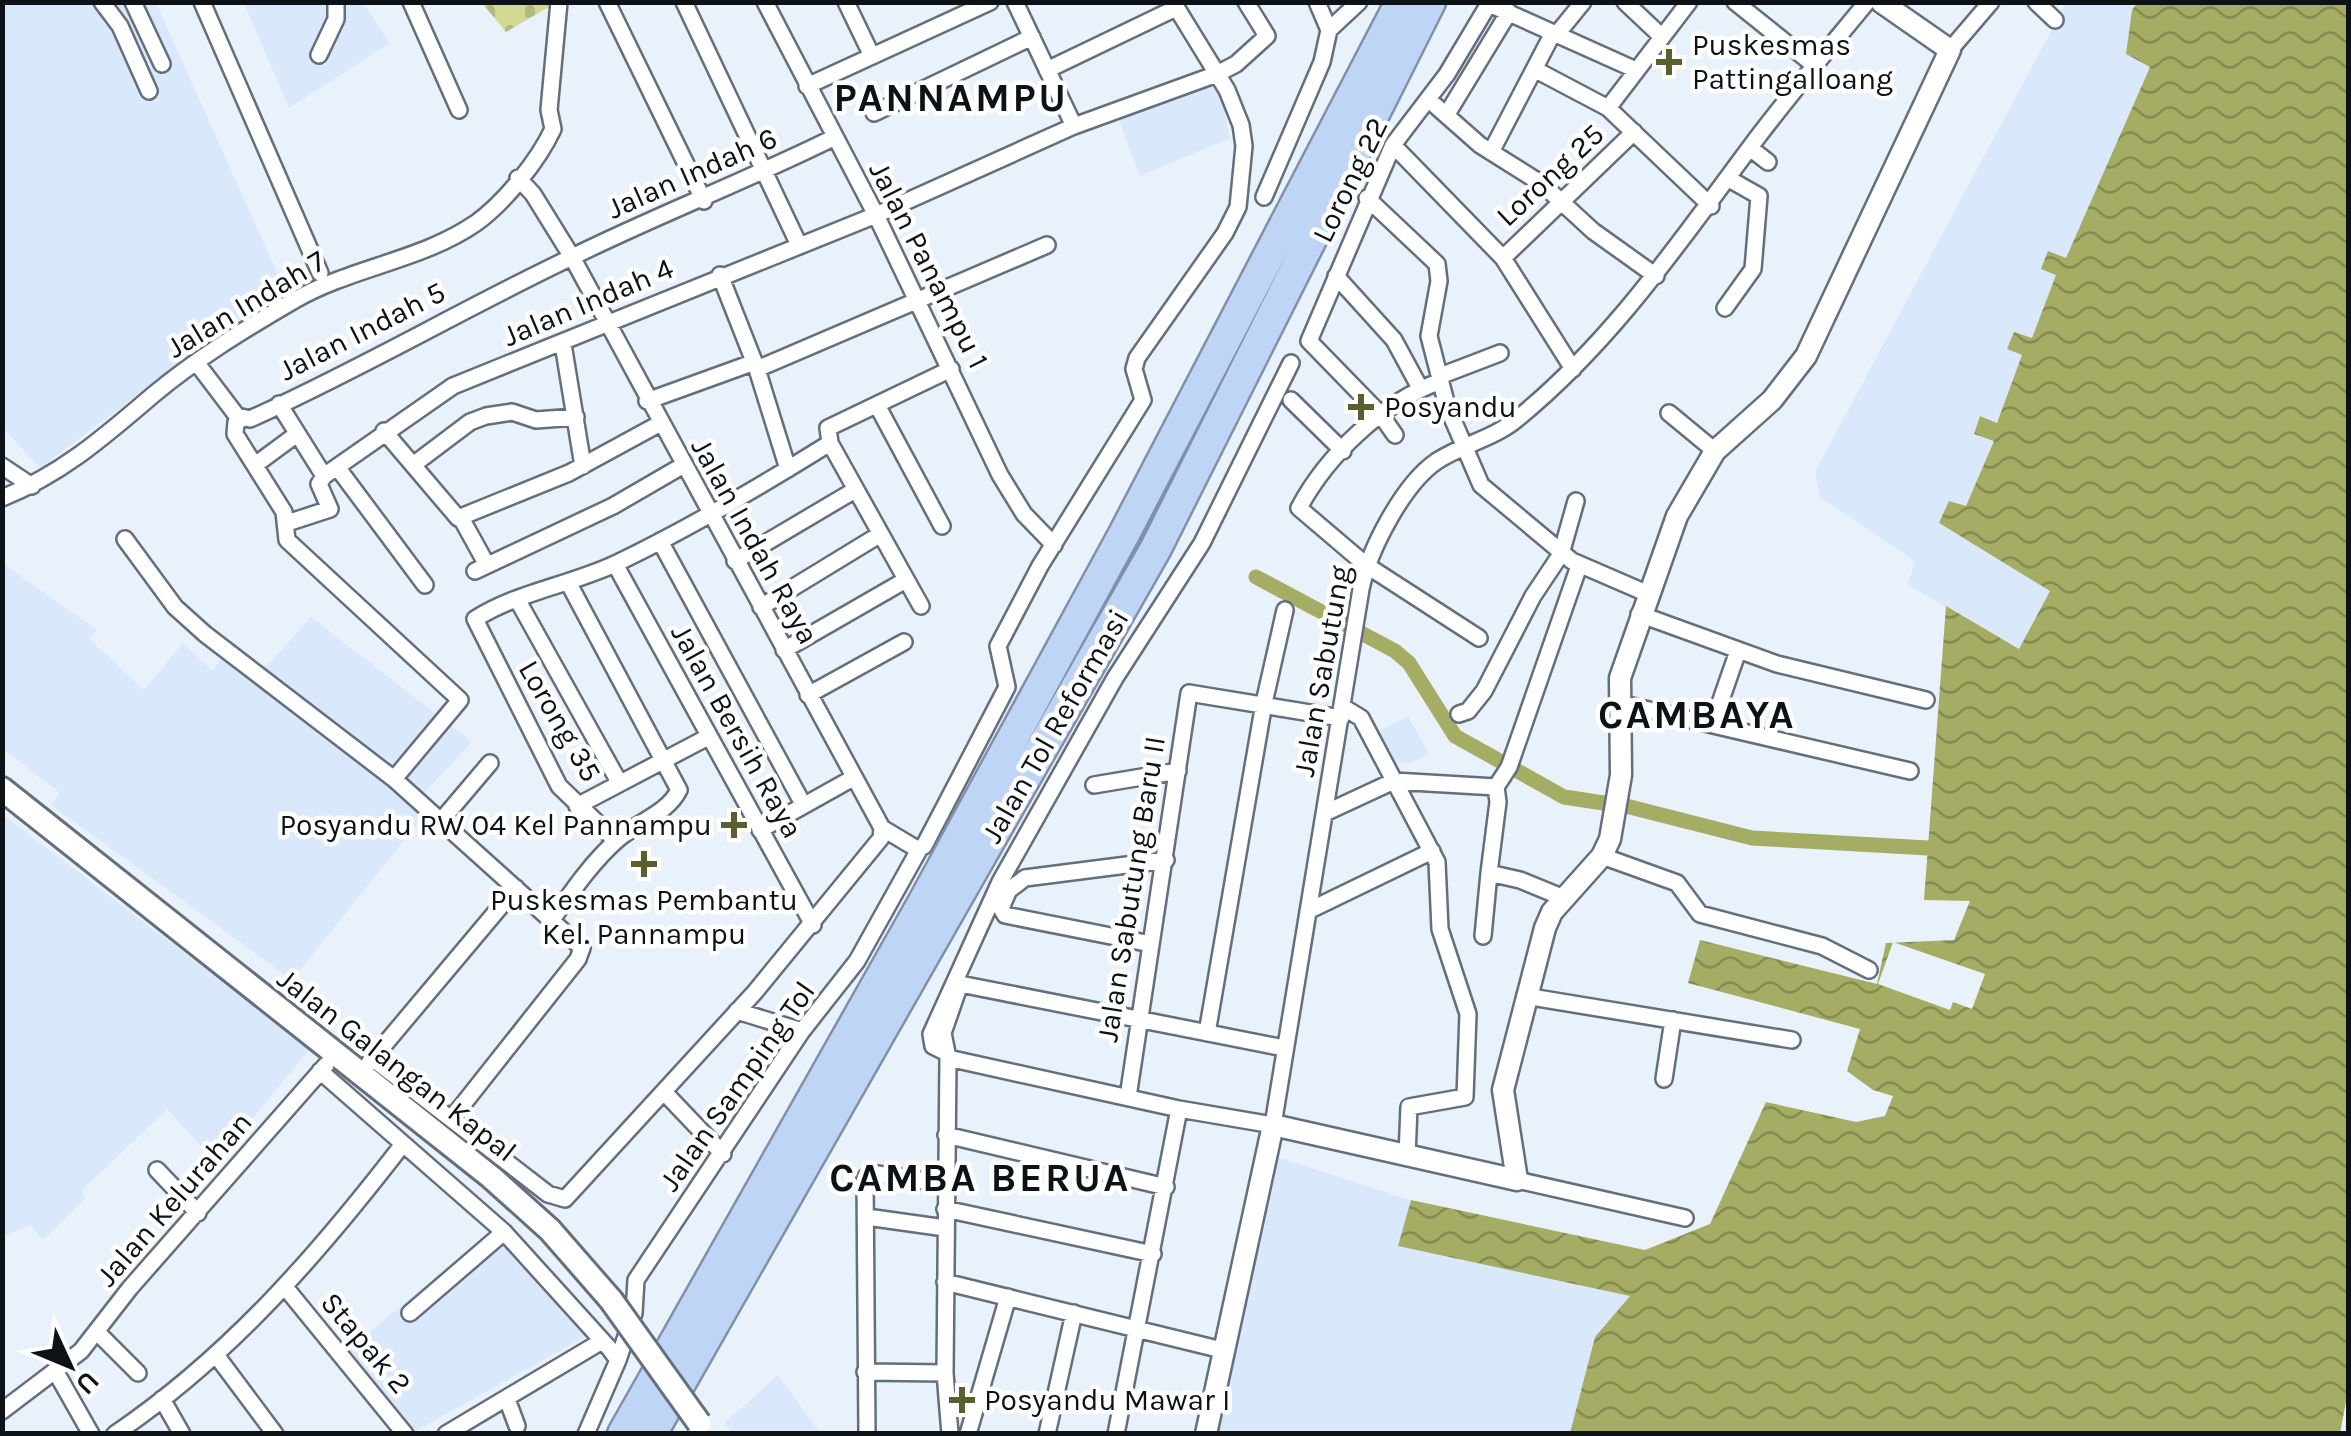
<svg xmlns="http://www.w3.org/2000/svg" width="2351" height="1436" font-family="Karla,sans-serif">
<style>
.built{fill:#dae8fb}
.cemetery{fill:url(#cemetery-stones)}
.water{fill:url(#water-waves)}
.pier{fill:#e9f1fb}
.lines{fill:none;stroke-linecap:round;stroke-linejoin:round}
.canal{stroke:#a5ac63;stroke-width:15}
.minor-casing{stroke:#646f7e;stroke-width:20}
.tertiary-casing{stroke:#646f7e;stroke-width:25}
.secondary-casing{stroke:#646f7e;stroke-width:28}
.motorway-casing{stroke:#8091a7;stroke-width:35}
.minor{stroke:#fff;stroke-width:15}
.tertiary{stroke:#fff;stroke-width:20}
.secondary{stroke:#fff;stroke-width:22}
.motorway{stroke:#bed5f5;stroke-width:30}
.secondary-bridge-casing{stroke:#646f7e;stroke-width:28;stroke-linecap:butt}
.secondary-bridge{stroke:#fff;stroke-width:22}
.poi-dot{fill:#5a5f2d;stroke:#fff;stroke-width:4}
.labels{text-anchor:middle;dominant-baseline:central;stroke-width:9;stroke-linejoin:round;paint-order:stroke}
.poi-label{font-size:30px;fill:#0d1217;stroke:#fff;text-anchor:start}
.street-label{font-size:30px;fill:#0d1217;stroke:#fff}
.district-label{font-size:40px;font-weight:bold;letter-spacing:2.5px;fill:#0d1217;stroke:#fff}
</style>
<defs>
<pattern id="cemetery-stones" width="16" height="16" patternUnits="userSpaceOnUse" patternTransform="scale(2.5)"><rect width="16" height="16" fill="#d2d993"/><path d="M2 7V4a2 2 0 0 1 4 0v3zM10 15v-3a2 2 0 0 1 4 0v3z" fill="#b3b97e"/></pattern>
<pattern id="water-waves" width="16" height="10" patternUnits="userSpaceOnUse" patternTransform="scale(2.5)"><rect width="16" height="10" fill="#a5ac63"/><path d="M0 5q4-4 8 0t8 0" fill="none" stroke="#858b51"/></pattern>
</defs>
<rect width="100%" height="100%" fill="#e9f1fb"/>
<path class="built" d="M3 3H156L284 288 264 299 220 341 149 386 40 468 3 428Z
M244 3H363L390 43 289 108Z
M2066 3H2138L2132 10 2126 54 2150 66 2066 259 2048 252 2056 275 2032 338 2014 333 2022 354 1997 424 1981 417 1994 440 1966 507 1949 502 2051 591 2019 649 1908 585 1915 561 1820 497 1815 472Z
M1217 80 1230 138 1140 176 1117 115Z
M2 563 97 630 89 639 144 690 183 643 213 671 221 659 267 666 311 617 472 742 421 796 417 824 292 980 51 805 60 793 3 749Z
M1408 716 1429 753 1411 763 1388 762 1371 735Z
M2 814 310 1049 216 1162 167 1109 82 1190 85 1198 43 1240 31 1225 3 1236Z
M1276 1157 1411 1200 1399 1246 1631 1296 1595 1337 1570 1433 1217 1434Z
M491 1231 586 1336 412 1433 347 1351Z
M778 1375 820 1433H732L725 1423Z"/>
<path class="cemetery" d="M482 3H556L506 32Z"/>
<path class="water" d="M2138 2 2348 3V1391L2340 1433H1570L1595 1337 1630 1296 1398 1246 1411 1200 1645 1250 1710 1224 1766 1102 1856 1122 1885 1116 1893 1096 1873 1090 1847 1071 1860 1029 1688 983 1700 940 1877 984 1886 943 1954 940 1970 901 1924 900 1946 606 2019 649 2050 591 1939 523 1949 501 1966 506 1994 441 1974 434 1980 416 1997 423 2022 355 2007 349 2014 332 2032 338 2056 275 2041 269 2048 251 2066 258 2150 67 2126 54 2132 10Z"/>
<path class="pier" d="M1893 942 1985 974 1972 1009 1953 1002 1950 1010 1878 984Z"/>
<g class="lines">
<path class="canal" d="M1256 577 1395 651 1409 663 1455 736 1564 797 1630 807 1752 838 1928 848"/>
<defs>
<path id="minor" d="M102 2 120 26 149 91
M133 2 162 64
M202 2 320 273
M411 2 459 110
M607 2 704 201
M684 2 799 245
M765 2 876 215 1000 475 1024 514 1054 545
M846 2 872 56
M1015 2 1074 126
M1625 2 1660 35
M1689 2 1608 108 1711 206
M1735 2 1814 65
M2036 2 2055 20
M1489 4 1636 70
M1329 30 1359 2
M1557 34 1583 2
M1950 50 1991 2
M319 55 336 19V2
M1047 70 1176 8
M1536 70 1608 108
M807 86 990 2
M1429 100 1480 145 1542 184 1593 231 1656 276
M874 113 1032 37
M1447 114 1509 12
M1393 145 1503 258 1573 369
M1750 148 1768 162
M1491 152 1553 33
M1264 197 1322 62 1329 30 1317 2
M1367 198 1437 264 1439 281 1429 336 1447 406 1481 485 1572 561 1646 593
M1503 258 1634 132
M720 275 757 369 788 469
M1336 276 1394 340 1420 388
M1725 308 1753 269 1759 196 1729 179
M563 344 583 466
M196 362 237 416 250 419C359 370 463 309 570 258 657 215 746 181 833 138
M757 369 1047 245
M1440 376 1500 353
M1441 381C1384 401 1327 455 1299 508L1366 565 1479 638
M1291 400 1343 451
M647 401 752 363
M279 404 324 476 453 386 876 215 1074 126 1217 74 1236 64 1267 36 1246 2
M877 405 942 526
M1669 413 1715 451
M242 419 236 422 235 434 284 512 287 540 460 700 394 779
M384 431 458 518 569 473 659 424
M1395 435 1381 415 1309 341 1393 145 1447 74 1490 2
M255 465 297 434
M413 465 470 422 486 416 512 412 536 420 576 417
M2 466 32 486
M337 467 425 585
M2 498C62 474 105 436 153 395 196 359 245 329 293 301 351 267 421 261 476 223 505 202 538 161 553 129L549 110 559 2
M461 518 487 565
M287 523 330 509 319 484 324 476
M125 539 175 607 205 634 394 779 582 948 578 959 453 1117
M660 541 803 804
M735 561 855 490
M615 564 813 925
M475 571 613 506 682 466
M517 599 619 782
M921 606 830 443 828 428 951 369
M761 607 879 535
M1639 614 1777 664 1926 700
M784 650 904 581
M808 695 904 642
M1619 703 1910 771
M1343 707 1361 718 1437 862 1440 929 1468 1014 1465 1097 1409 1107 1407 1156
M1459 714 1468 711 1484 691 1533 596 1561 554 1576 501
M1713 723 1738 651
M1094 785 1178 771
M1496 787 1509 767 1579 566
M577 806 708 737
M1325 813 1394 781 1496 787
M440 822 490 763
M882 828 917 849 924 846 1007 687 998 646 1040 566 1143 400 1134 369 1137 358 1225 233 1238 207 1244 146 1241 125 1227 90 1173 2
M760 830 853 778
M616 841 559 786 475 619C517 592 571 585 617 563 690 528 761 486 830 443
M1602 856 1677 883 1700 914 1822 946 1869 970
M1489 873 1498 802 1496 787
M1308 911 1432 851
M551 921C571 893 591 863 617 840 637 822 667 814 679 790L568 582
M1483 936 1489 873 1520 880 1564 898
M1151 944 1005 915 1001 908 1009 890 1025 878 1166 860
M1525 996 1792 1040
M737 1011 802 1031
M1207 1033 1264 703 1285 610
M945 1052 933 1046 931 1034 1000 882 1115 678 1202 543 1291 363
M372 1058 548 1194 565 1199 755 992 881 838 882 828 572 257 533 194 518 178
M948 1058 1179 1109 1273 1125 1361 589C1369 550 1403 484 1437 461 1463 444 1493 439 1517 419 1615 339 1682 238 1757 138 1792 92 1830 47 1867 2
M369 1063 516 888
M320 1071 504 1232 609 1348 618 1360 586 1434
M1664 1079 1673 1020
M664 1092 723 1154
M1128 1097 1189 693 1341 718
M946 1135 1166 1187
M157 1170 198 1213
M1517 1180 1685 1218
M945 1209 1153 1254
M874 1218 945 1228
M945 1282 1222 1350
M285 1287 405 1434
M410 1313 504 1232
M97 1332 138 1373
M216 1355 275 1434
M618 1360 634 1313 636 1280 802 1031 857 961 920 848
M865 1372 945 1373
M57 1374 91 1434
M162 1399 182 1434
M507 1399 517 1426
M2 1411 81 1351 130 1288 326 1065
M115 1434C230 1356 319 1253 403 1144
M446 1434 602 1341
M867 1434 865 1178 870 1173 946 1184
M950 1434 945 1373 948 1058 943 1033 960 984 1284 1048
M968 1434 1008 1297
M1047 1434 1074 1313
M1116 1434 1179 1109"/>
<path id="tertiary" d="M1206 1434 1273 1125 1517 1180 1503 1090 1545 928 1552 912 1602 856 1610 839 1621 775 1620 678 1677 516 1715 451 1772 400 1806 356 1950 50 1881 2"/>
<path id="secondary" d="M2 789 491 1177 550 1230 611 1300"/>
<path id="motorway" d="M623 1434 922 905 1124 534 1401 2
M651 1434 1156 548 1430 2"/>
</defs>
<use href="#minor" class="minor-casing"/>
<use href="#tertiary" class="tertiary-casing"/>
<use href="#secondary" class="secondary-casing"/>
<use href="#motorway" class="motorway-casing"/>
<use href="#minor" class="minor"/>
<use href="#tertiary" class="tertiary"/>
<use href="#secondary" class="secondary"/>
<use href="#motorway" class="motorway"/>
<defs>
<path id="secondary-bridge" d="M611 1300 699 1423"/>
</defs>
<use href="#secondary-bridge" class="secondary-bridge-casing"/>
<use href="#secondary-bridge" class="secondary-bridge"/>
</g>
<g class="poi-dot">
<path d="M1664 47h10v10h10v10h-10v10h-10v-10h-10v-10h10z"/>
<path d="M1356 392h10v10h10v10h-10v10h-10v-10h-10v-10h10z"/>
<path d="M729 810h10v10h10v10h-10v10h-10v-10h-10v-10h10z"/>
<path d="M639 849h10v10h10v10h-10v10h-10v-10h-10v-10h10z"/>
<path d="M957 1385h10v10h10v10h-10v10h-10v-10h-10v-10h10z"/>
</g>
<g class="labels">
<g class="poi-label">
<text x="1692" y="45">Puskesmas<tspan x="1692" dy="34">Pattingalloang</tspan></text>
<text x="1384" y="407">Posyandu</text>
<text x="712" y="825" text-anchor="end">Posyandu RW 04 Kel Pannampu</text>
<text x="644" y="900" text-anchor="middle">Puskesmas Pembantu<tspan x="644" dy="34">Kel. Pannampu</tspan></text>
<text x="984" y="1400">Posyandu Mawar I</text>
</g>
<g class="street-label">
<text transform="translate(692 173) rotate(-24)">Jalan Indah 6</text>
<text transform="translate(1550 175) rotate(-43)">Lorong 25</text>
<text transform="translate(1350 180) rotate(-64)">Lorong 22</text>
<text transform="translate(929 265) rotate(63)">Jalan Panampu 1</text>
<text transform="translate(588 302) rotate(-23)">Jalan Indah 4</text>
<text transform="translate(246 304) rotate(-31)">Jalan Indah 7</text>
<text transform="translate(362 331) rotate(-27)">Jalan Indah 5</text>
<text transform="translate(755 541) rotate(61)">Jalan Indah Raya</text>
<text transform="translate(1322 671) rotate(-80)">Jalan Sabutung</text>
<text transform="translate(560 721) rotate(60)">Lorong 35</text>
<text transform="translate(1055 726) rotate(-60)">Jalan Tol Reformasi</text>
<text transform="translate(737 731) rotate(61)">Jalan Bersih Raya</text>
<text transform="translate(1131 889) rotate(-81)">Jalan Sabutung Baru II</text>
<text transform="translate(397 1065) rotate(38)">Jalan Galangan Kapal</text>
<text transform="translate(737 1086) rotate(-55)">Jalan Samping Tol</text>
<text transform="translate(174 1199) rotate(-49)">Jalan Kelurahan</text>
<text transform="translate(366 1343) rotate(50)">Stapak 2</text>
</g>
<g class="district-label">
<text x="951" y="97">PANNAMPU</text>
<text x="1697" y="714">CAMBAYA</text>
<text x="980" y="1177">CAMBA BERUA</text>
</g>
</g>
<rect width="2351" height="1436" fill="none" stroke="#0d1217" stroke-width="10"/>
<g transform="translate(70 1366) rotate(134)" stroke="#ffffff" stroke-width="8" paint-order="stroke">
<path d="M0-8L18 38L0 25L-18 38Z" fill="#0d1217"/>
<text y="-15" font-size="28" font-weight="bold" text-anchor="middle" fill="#0d1217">U</text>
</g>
</svg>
